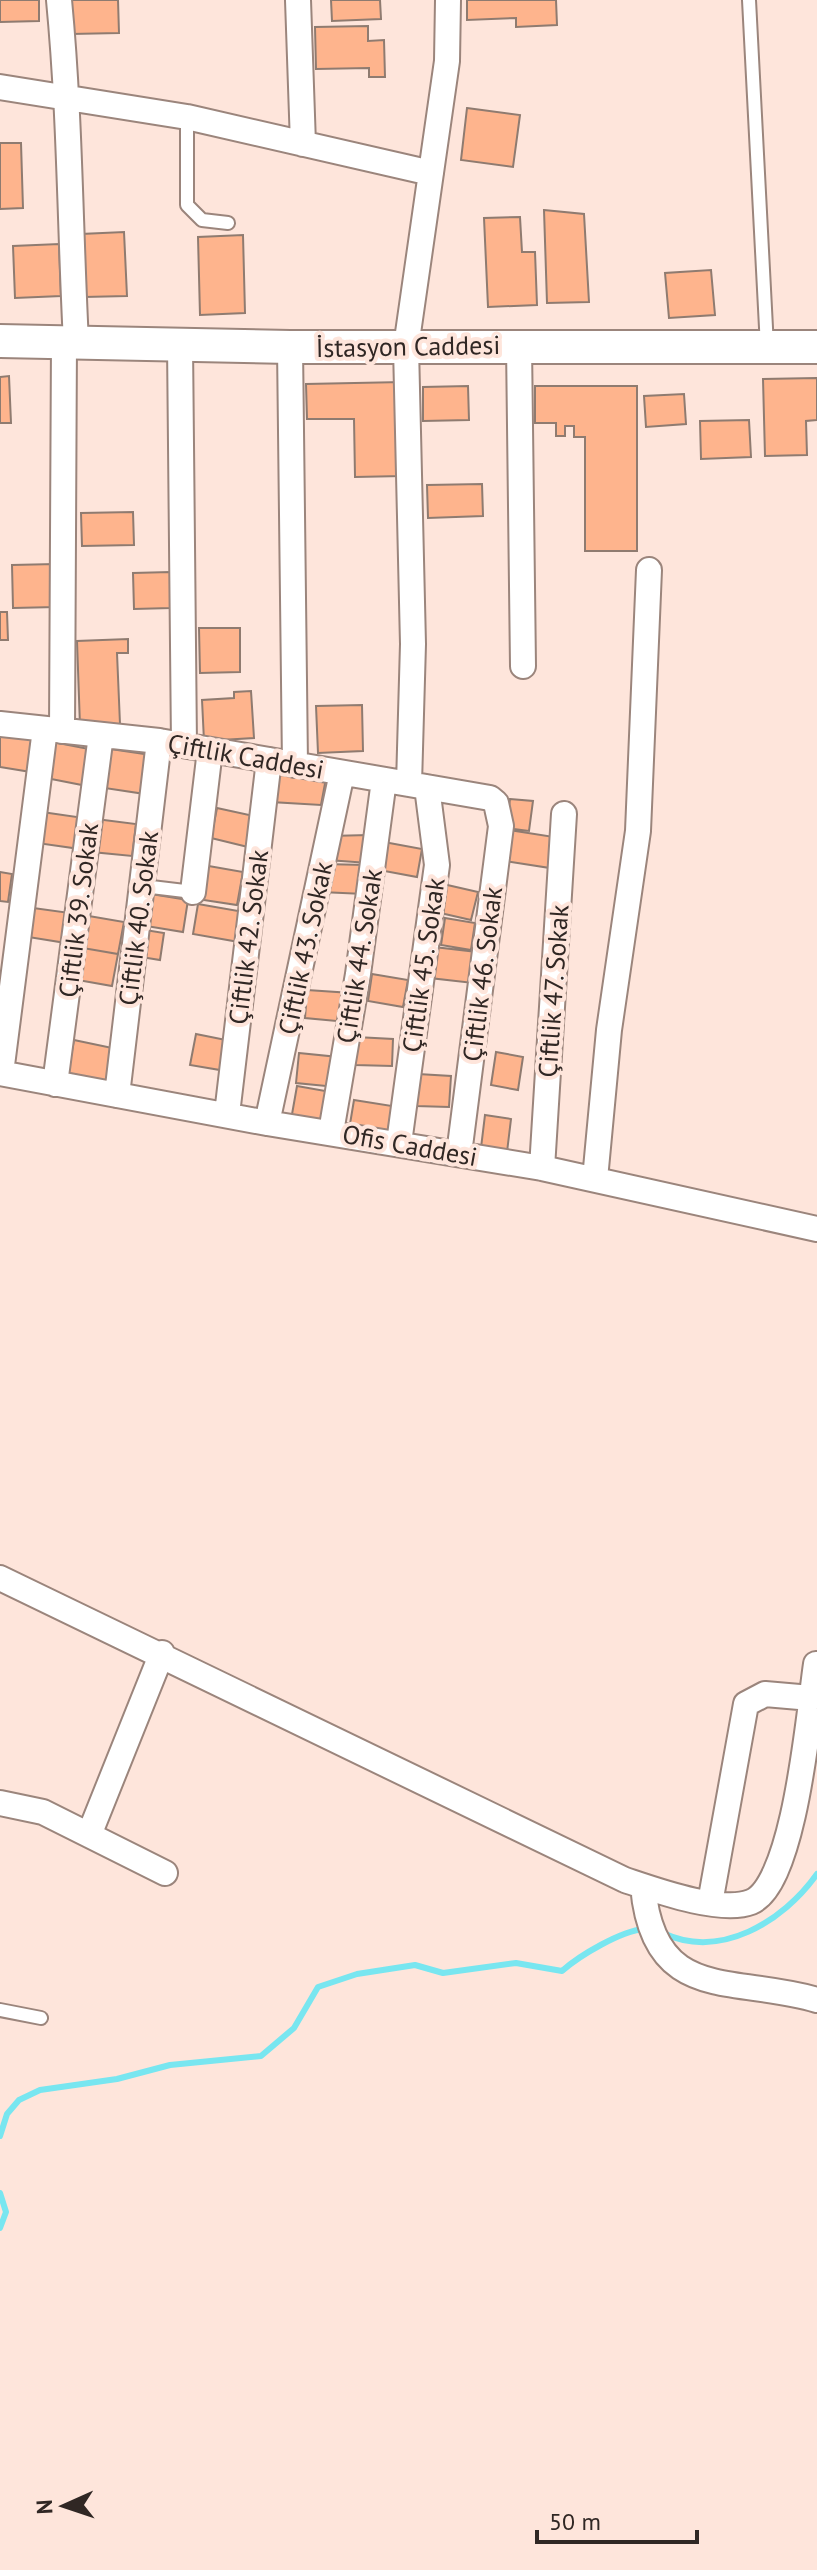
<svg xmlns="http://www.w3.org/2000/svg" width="817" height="2570" font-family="'PT Sans',sans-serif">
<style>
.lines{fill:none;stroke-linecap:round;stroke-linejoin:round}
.stream{stroke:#78e6f0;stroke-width:6}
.building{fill:#feb48d;stroke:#8f7b70;stroke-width:2}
.service-casing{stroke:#9b857c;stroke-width:16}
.minor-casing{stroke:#9b857c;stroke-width:28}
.secondary-casing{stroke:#9b857c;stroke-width:36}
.service{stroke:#fff;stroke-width:12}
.minor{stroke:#fff;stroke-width:24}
.secondary{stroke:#fff;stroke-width:32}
.labels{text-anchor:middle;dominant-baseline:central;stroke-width:8;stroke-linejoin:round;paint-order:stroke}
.street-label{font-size:26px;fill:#302724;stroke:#fee5db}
</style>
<rect width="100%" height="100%" fill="#fee5db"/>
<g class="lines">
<path class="stream" d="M663 1933C720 1960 783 1922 817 1874
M0 2136 7 2114 19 2100 40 2090 117 2079 170 2065 261 2056 294 2028 318 1987 357 1974 415 1965 443 1973 516 1963 562 1971C580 1955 621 1931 644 1929
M0 2193 6 2212 0 2228"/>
</g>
<path class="building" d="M0 0H39V21L0 22Z
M70 0H118L119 33 71 34Z
M331 0H380L381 19 332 21Z
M467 0H556L557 25 516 27V18L467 20Z
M368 26V41L384 40 385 77H369V68L316 69 315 27Z
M467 108 520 115 513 167 461 160Z
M0 143H21L23 208 0 209Z
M544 210 584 214 589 302 547 303Z
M520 217 522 252H535L537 305 488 307 484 218Z
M124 232 127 296 84 297 81 234Z
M243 235 245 313 200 315 198 237Z
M59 244 61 296 15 298 13 246Z
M711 270 715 315 669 318 665 273Z
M9 376 11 423H0V377Z
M817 378V420L806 421 807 455 765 456 763 379Z
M403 382 402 476 355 477 354 419H307L306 384Z
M468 386 469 420 423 421V387Z
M535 386H637V551H585V437H574V426H565V436H556V423H535Z
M684 394 686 424 646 427 644 396Z
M749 420 751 457 701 459 700 421Z
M482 484 483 516 428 518 427 485Z
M133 512 134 545 82 546 81 513Z
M55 564 56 607 13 608 12 565Z
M170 572 171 608 134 609 133 573Z
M0 612H7L8 640H0Z
M199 628H240V672L200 673Z
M128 639V653H117L120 724 80 726 77 641Z
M251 691 254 738 204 741 202 700 234 698V692Z
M362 705 363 751 318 753 316 706Z
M0 734 35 739 31 772 0 767Z
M53 742 94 750 87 786 46 778Z
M104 748 151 755 145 794 98 787Z
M275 768 327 773 321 805 271 802Z
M510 799 533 801 529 831 506 828Z
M217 808 258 817 252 848 211 838Z
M42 812 84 818 80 849 37 843Z
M96 819 136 824 132 856 92 852Z
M509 830 554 837 550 868 505 861Z
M368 835V863L328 860 330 836Z
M384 842 422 849 417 877 379 870Z
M323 864 366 865 364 894 321 892Z
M203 865 243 872 237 905 197 899Z
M0 872 12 874 8 902 0 901Z
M443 884 478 892 471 920 436 912Z
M145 893 188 900 183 932 140 925Z
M198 904 244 912 239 942 193 934Z
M26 907 70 913 66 943 22 936Z
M83 915 124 922 118 954 77 947Z
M445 918 475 923 471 950 441 945Z
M139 929 164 933 160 960 135 956Z
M77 947 118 954 112 986 72 979Z
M434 947 477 952 473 983 430 978Z
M372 974 408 980 403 1007 368 1001Z
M307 990 351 993 347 1022 305 1018Z
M196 1034 226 1040 220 1070 190 1065Z
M356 1037 393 1039 392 1066 355 1065Z
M74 1040 117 1049 111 1082 68 1073Z
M496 1052 523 1057 518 1090 491 1085Z
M299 1053 338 1057 336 1087 296 1083Z
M418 1074 451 1076 449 1107 416 1106Z
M297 1086 331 1092 325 1126 291 1120Z
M354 1100 392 1106 387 1137 349 1130Z
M485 1115 511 1119 507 1152 481 1148Z"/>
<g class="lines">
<defs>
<path id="service" d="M749 0 767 347
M187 117V205L202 220 228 223
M143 886 193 892
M0 2010 41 2018"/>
<path id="minor" d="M59 0C70 114 70 228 76 342
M298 0 303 144
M0 87 187 117 431 173
M180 344 184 745
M519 345 523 666
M290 347 295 765
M0 724 159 741 490 798 496 803 501 826 459 1154
M62 731 64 341
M409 784 413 644 406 347 447 61 448 0
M193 892 210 750
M0 1073 267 1123 542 1168 817 1229
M1 1073 45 729
M55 1084 101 735
M117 1095 159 741
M227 1114 269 760
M267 1123 342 773
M331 1132 358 974 384 780
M399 1143 437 865 427 787
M542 1168 564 814
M595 1179 609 1030 638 831 649 570
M0 1578 625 1880C655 1890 721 1914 751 1902 795 1884 809 1711 816 1664
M0 1803 43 1812 165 1873
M89 1835 162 1653
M643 1886C653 2005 735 1975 817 2000
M710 1903 746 1704 765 1694 811 1698"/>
<path id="secondary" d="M0 341 290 347H817"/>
</defs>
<use href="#service" class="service-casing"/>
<use href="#minor" class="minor-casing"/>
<use href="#secondary" class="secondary-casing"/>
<use href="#service" class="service"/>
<use href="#minor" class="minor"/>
<use href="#secondary" class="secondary"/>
</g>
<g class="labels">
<g class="street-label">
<text transform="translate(408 346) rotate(-1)">İstasyon Caddesi</text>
<text transform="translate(246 756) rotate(10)">Çiftlik Caddesi</text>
<text transform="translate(78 910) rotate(-83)">Çiftlik 39. Sokak</text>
<text transform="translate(138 918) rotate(-83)">Çiftlik 40. Sokak</text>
<text transform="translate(248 937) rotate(-83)">Çiftlik 42. Sokak</text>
<text transform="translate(305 948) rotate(-78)">Çiftlik 43. Sokak</text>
<text transform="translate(359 956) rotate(-81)">Çiftlik 44. Sokak</text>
<text transform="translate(423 965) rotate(-82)">Çiftlik 45. Sokak</text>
<text transform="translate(482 974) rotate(-83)">Çiftlik 46. Sokak</text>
<text transform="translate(553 991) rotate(-86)">Çiftlik 47. Sokak</text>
<text transform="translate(410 1145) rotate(10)">Ofis Caddesi</text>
</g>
</g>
<g transform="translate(64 2506) rotate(267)" stroke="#fee5db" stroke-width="6" paint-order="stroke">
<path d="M0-6L14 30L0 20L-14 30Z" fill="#302724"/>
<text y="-12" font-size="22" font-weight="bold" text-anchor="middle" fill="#302724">N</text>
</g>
<path d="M537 2530v12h160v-12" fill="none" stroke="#302724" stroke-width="4"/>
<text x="549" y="2530" font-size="24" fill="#302724" stroke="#fee5db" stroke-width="6" paint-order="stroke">50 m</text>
</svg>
